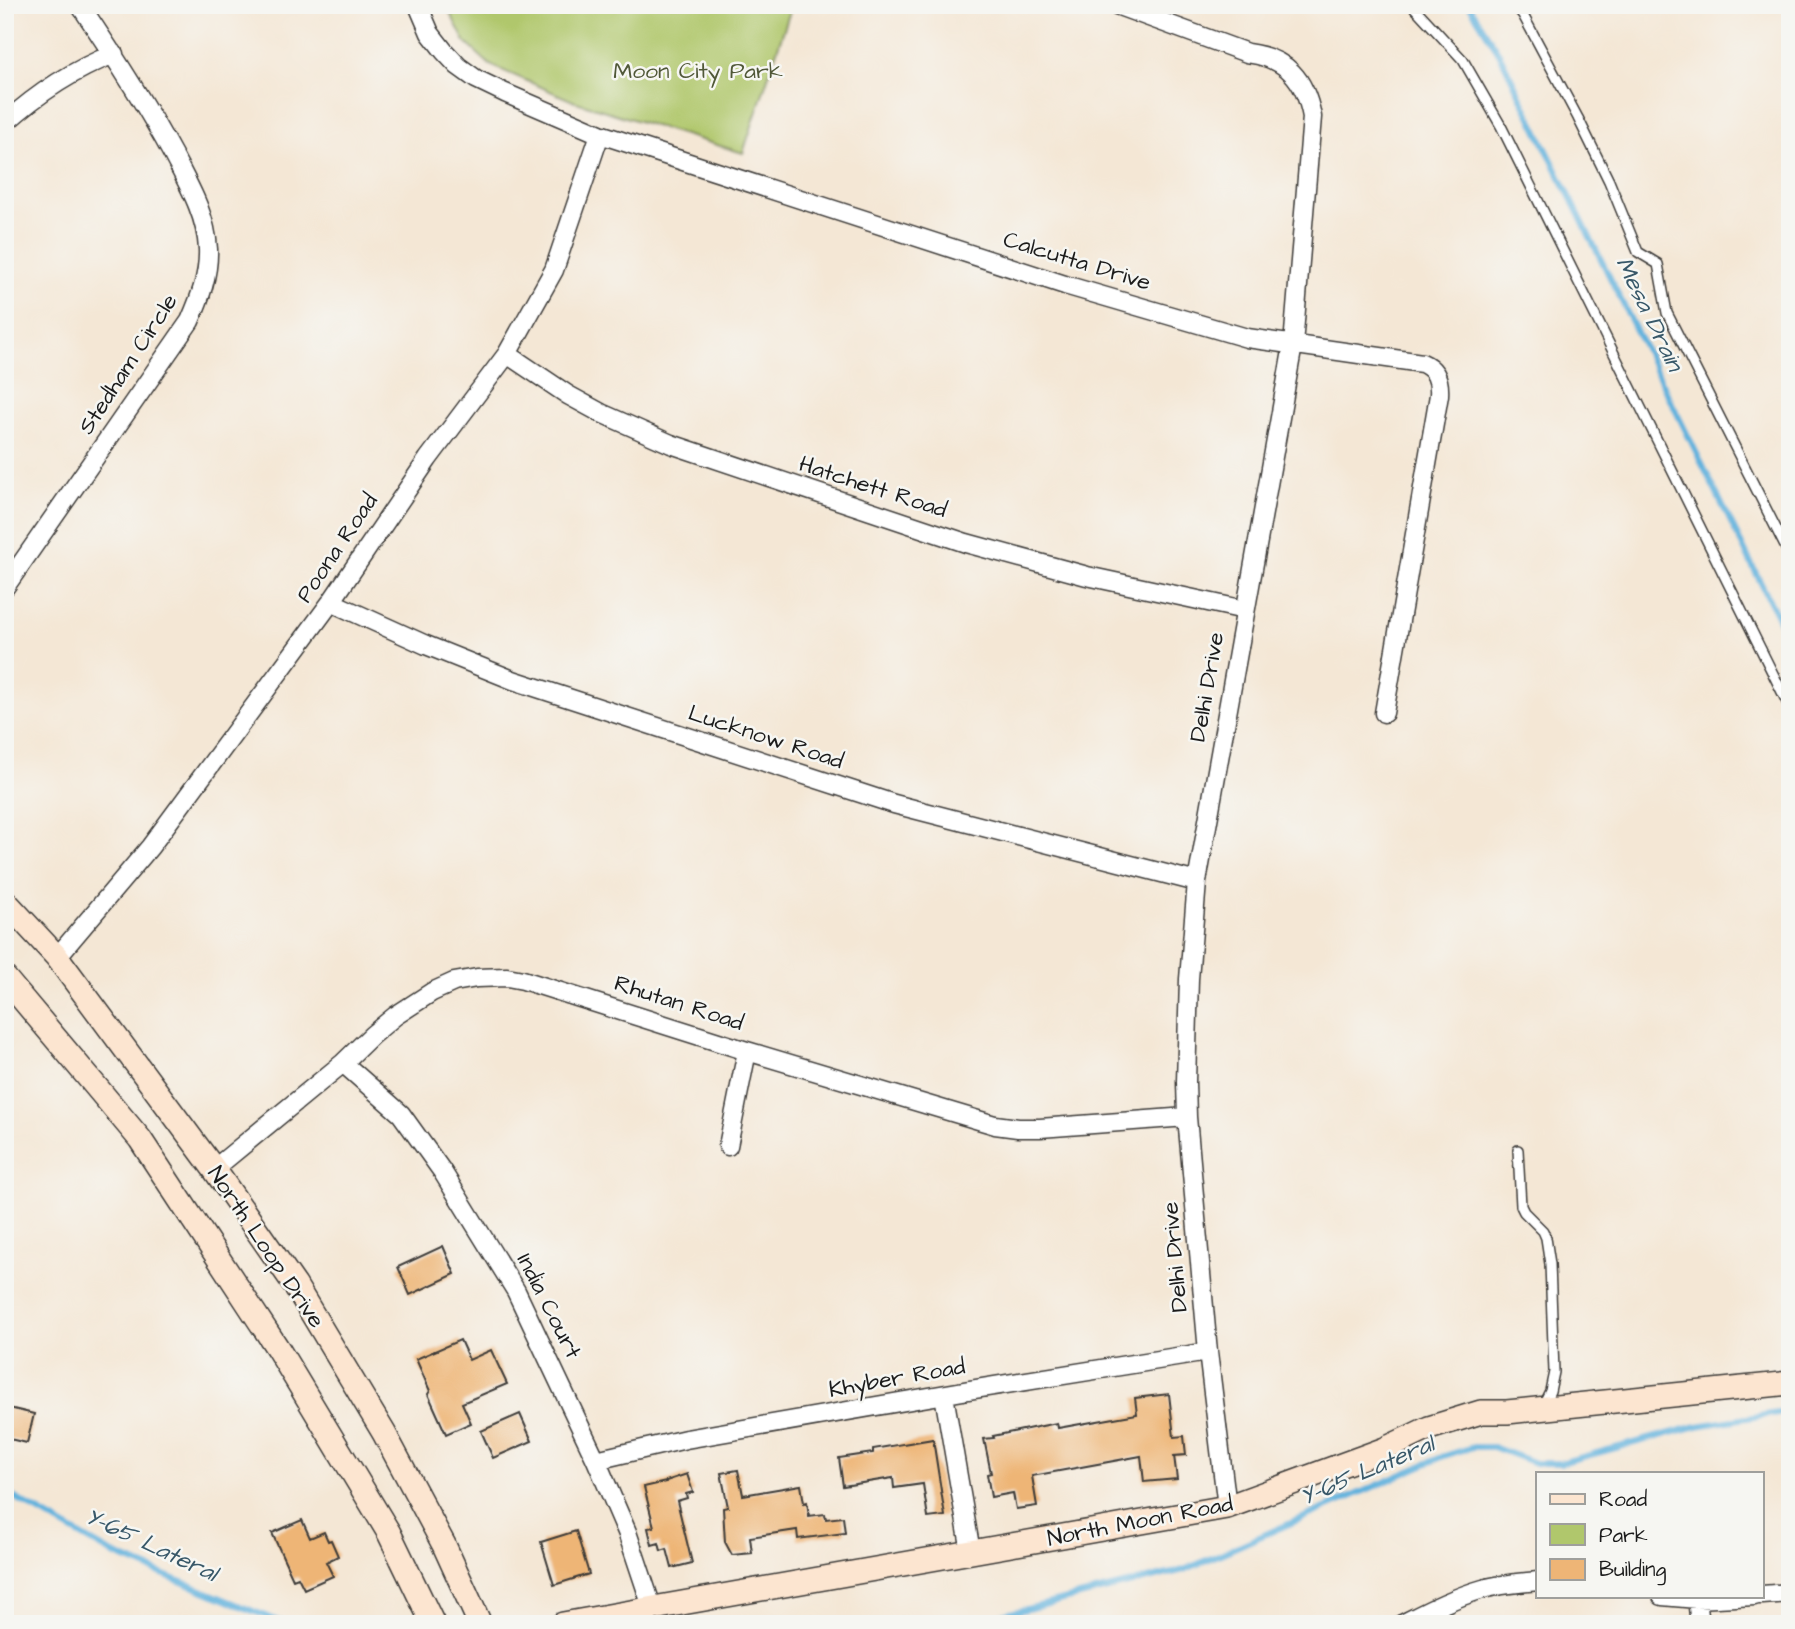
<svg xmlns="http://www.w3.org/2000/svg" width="1795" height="1629" font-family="'Architects Daughter',sans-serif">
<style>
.green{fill:#b0c76c;stroke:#667244;stroke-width:2}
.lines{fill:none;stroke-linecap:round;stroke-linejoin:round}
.stream{stroke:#62b2dd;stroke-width:6}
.building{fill:#eeb576}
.lane-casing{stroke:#3c3a38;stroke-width:12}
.street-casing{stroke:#3c3a38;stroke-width:21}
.secondary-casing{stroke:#3c3a38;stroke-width:26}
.lane{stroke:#fff;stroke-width:9}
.street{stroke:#fff;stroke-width:18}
.secondary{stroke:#fce5d0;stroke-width:23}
.labels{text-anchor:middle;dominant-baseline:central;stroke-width:5;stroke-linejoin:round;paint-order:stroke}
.park-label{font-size:23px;fill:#505838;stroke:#f6f6f2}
.street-label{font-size:23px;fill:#1c1c1c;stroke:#f6f6f2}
.water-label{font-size:24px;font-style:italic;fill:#385869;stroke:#f6f6f2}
</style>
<rect width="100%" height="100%" fill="#f6f6f2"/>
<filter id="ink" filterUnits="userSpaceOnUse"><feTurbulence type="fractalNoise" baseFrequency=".0143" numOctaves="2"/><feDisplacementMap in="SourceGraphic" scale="14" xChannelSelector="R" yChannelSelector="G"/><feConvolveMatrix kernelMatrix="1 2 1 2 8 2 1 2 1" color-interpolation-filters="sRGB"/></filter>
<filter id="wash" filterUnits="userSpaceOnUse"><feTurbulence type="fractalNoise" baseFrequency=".00686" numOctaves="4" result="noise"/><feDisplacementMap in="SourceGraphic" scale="28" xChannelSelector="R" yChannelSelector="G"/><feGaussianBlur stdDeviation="1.57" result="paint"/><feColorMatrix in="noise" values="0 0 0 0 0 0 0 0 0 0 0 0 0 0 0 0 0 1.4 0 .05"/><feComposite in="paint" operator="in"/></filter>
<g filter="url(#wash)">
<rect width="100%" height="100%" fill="#f4e7d5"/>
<path class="green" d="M446 5H792L743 153 573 101 490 65 465 42Z"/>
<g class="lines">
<path class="stream" d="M1469 5 1499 53 1790 642
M5 1492 111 1553 285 1624
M966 1624 1184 1570 1444 1456 1473 1447H1493L1535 1463H1560L1697 1426 1790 1411"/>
</g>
<g id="blocks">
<path class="building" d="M443 1246 455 1274 410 1295 398 1267Z
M460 1340 469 1360 491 1350 507 1384 462 1403 471 1423 446 1434 428 1394 430 1391 416 1359Z
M1169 1394 1174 1437 1184 1436 1186 1455 1174 1456 1177 1479 1144 1482 1141 1456 1032 1476 1037 1506 1016 1509 1013 1493 991 1497 987 1474 991 1473 984 1439 994 1438 993 1436 1032 1428 1057 1423 1058 1428 1137 1414 1135 1398Z
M5 1407 34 1414 27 1443 5 1438Z
M520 1414 532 1441 493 1458 481 1431Z
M933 1439 945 1516 928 1518 923 1484 894 1488 893 1478 843 1486 839 1458 873 1453V1449Z
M738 1470 743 1495 801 1485 804 1503 807 1502 809 1516 825 1514 826 1519 843 1517 845 1533 798 1539 797 1530 750 1537 752 1553 732 1555 725 1542 723 1508 728 1507 721 1473Z
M687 1474 693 1492 686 1494 687 1498 677 1501 692 1563 672 1568 667 1549 661 1551 659 1543 652 1545 648 1528 654 1527 644 1487 666 1482V1481Z
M302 1520 310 1538 324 1532 328 1541 331 1540 338 1556 326 1562 333 1576 304 1589 298 1577 293 1579 272 1533Z
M576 1531 589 1574 554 1585 541 1542Z"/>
</g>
</g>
<g filter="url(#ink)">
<use href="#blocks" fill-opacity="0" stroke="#3c3a38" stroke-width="2"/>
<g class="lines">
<defs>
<path id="lane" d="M1412 5 1463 60 1501 126 1790 708
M1515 5 1523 15 1578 118 1609 181 1638 252 1658 264 1667 313 1790 556
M1518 1150 1521 1206 1524 1212 1543 1231 1546 1238 1550 1264 1554 1372 1550 1391 1542 1407"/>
<path id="street" d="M418 5 430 33 444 51 458 66 476 79 505 93 600 134 1065 285 1247 338 1422 363C1436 369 1440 380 1439 395L1384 713
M1116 5 1247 53C1287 58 1305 79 1312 117L1293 345 1197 882 1189 979 1186 1082 1187 1117 1208 1352 1227 1507
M5 123C37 94 73 70 114 54
M507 354 568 395 601 413 671 444 966 543 1087 576 1245 610
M5 587 190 321C200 298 209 275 208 249 206 214 189 186 173 155 145 103 113 54 80 5
M331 602 426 645 513 680 894 804 1197 882
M57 957 150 847 331 602 428 459 507 354 554 270 600 134
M343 1063 401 1114 442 1171 516 1291 596 1460 627 1532 652 1607
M728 1146 747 1051
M214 1169 343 1063 372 1035 395 1016 432 992 454 982 477 978 507 977 523 980 747 1051 995 1125 1018 1128H1040L1187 1117
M944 1395 971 1552
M596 1460 686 1439 969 1390 1208 1352
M1762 1595 1790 1593
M1662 1596 1697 1599 1755 1596
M1697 1599 1700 1624
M1402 1624C1428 1611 1455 1597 1483 1589 1501 1584 1519 1583 1538 1581"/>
<path id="secondary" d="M5 901 57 957 214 1169 295 1285 384 1433 444 1545 480 1624
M5 978 140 1139 278 1349 389 1533 433 1624
M563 1624 1227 1507 1385 1449 1429 1428 1481 1412H1507L1790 1383"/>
</defs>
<use href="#lane" class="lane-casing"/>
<use href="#street" class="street-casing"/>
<use href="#secondary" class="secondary-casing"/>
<use href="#lane" class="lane"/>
<use href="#street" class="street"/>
<use href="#secondary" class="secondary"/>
</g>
</g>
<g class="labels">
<g class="park-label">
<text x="698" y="71">Moon City Park</text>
</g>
<g class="street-label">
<text transform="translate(1077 261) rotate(17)">Calcutta Drive</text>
<text transform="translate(128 364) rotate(-57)">Stedham Circle</text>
<text transform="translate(873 487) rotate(18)">Hatchett Road</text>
<text transform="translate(337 548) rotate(-56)">Poona Road</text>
<text transform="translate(1207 687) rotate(-80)">Delhi Drive</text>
<text transform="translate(766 737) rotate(18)">Lucknow Road</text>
<text transform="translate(679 1003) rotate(18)">Rhutan Road</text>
<text transform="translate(266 1247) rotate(56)">North Loop Drive</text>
<text transform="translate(1175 1257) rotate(-95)">Delhi Drive</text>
<text transform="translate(549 1306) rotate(63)">India Court</text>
<text transform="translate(897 1378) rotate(-10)">Khyber Road</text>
<text transform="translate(1140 1521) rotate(-11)">North Moon Road</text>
</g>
<g class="water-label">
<text transform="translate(1649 314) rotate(64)">Mesa Drain</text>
<text transform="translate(1367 1471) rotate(-23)">Y-65 Lateral</text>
<text transform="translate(151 1545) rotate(25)">Y-65 Lateral</text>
</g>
</g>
<rect width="1795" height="1629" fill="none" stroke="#f6f6f2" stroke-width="28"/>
<rect x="1536" y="1472" width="228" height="126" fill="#f6f6f2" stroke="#9f9f9c" stroke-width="2"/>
<rect x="1550" y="1494" width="35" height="10" fill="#fce5d0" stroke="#9f9f9c" stroke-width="2"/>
<text x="1599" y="1506" font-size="21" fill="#1c1c1c">Road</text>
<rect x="1550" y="1524" width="35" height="21" fill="#b0c76c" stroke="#9f9f9c" stroke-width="2"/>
<text x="1599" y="1542" font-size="21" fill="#1c1c1c">Park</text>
<rect x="1550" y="1559" width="35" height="21" fill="#eeb576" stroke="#9f9f9c" stroke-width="2"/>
<text x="1599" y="1576" font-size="21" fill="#1c1c1c">Building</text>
</svg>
